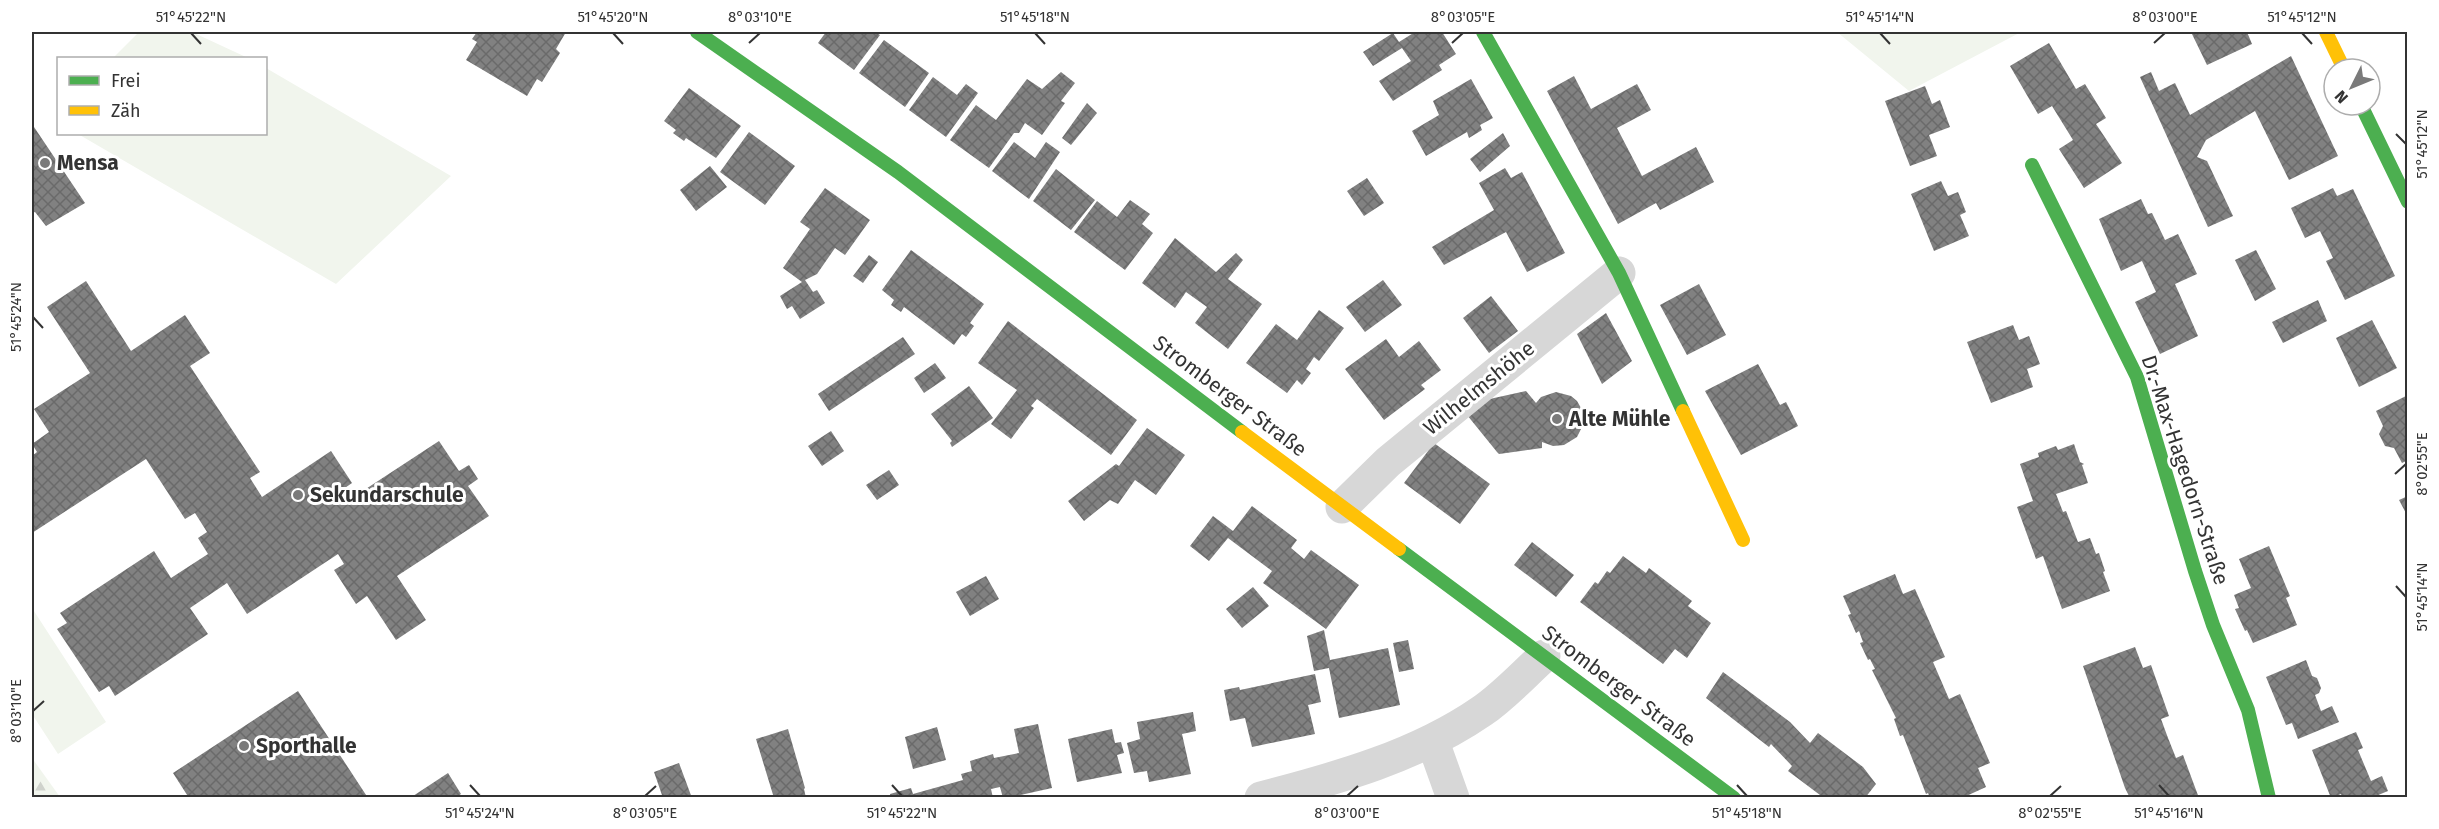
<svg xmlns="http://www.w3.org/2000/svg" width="2439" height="829" font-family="'Fira Sans',sans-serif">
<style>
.green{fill:#f1f5ed}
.forest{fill:url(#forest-firs)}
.building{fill:url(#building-cross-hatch)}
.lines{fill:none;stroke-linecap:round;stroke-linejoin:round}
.street{stroke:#d7d7d7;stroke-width:33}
.fast{stroke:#4caf50;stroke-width:14}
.slow{stroke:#ffc107;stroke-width:14}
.ticks{fill:none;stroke:#333;stroke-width:2}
.poi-dot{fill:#7a7a7a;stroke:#fff;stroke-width:2}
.labels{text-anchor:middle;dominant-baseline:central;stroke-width:6;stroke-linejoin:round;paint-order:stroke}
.poi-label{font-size:21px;font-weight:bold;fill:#333;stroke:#fff;text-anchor:start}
.street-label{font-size:21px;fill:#333;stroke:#fff}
.neatline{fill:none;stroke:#333;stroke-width:2}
.ticks-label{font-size:15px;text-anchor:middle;fill:#333}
</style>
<defs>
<pattern id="forest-firs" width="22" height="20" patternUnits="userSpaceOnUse" patternTransform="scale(1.5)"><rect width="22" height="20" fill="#f1f5ed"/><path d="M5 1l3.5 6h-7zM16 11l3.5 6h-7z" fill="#cfd2cc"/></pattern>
<pattern id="building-cross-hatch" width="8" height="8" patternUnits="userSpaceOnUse" patternTransform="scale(1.5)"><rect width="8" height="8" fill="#818181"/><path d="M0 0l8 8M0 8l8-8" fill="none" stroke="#6a6a6a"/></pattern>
</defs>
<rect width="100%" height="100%" fill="#fff"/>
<path class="green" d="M139 32H192L248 58H113Z
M1837 32H2021L1909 91Z
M266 68 451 176 336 284 78 134H266Z
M32 608 106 722 58 754 32 714Z"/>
<path class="forest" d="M32 758 60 797H32Z"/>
<path class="building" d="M477 32H566L556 49 560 53 542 82 537 79 527 96 466 60 477 42 472 39Z
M826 32H875L880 35 854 70 818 43Z
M1415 32H1442L1456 54 1439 65 1442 70 1393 101 1379 81 1411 61 1402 48 1373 66 1363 52 1393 33 1399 42Z
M2191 32H2247L2252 44 2207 65Z
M884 40 929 73 905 107 859 73Z
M2049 43 2076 89 2085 84 2106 118 2096 124 2122 163 2084 188 2059 149 2073 140 2052 106 2038 114 2010 66Z
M2291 56 2338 156 2289 180 2255 111 2206 140 2197 157 2207 161 2233 216 2208 227 2140 77 2151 72 2159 91 2175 83 2190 115Z
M1061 72 1075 83 1061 101 1065 103 1042 135 1025 123 1019 133H1014L989 168 950 140 976 105 996 120 1027 79 1042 89Z
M1574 76 1591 109 1637 84 1651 110 1617 128 1642 176 1696 147 1714 182 1660 210 1656 203 1618 224 1547 91Z
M933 77 957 95 966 84 978 93 946 137 909 110Z
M1471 79 1493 118 1480 125 1482 130 1469 138 1467 132 1426 156 1412 131 1439 115 1433 101Z
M1925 86 1932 104 1940 100 1950 127 1929 135 1937 156 1910 166 1885 101Z
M689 88 741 126 716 158 686 138 684 141 673 133 676 130 664 121Z
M1087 103 1097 113 1071 145 1062 138Z
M32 124 85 203 46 226 35 212 32 213Z
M749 132 795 166 765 205 720 172Z
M1503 133 1510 146 1480 172 1470 159Z
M1014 142 1035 158 1046 142 1060 152 1029 199 992 171Z
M710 166 727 187 696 211 680 190Z
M1505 168 1511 178 1522 172 1565 253 1527 272 1506 232 1444 265 1432 247 1494 210 1479 183Z
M1056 169 1095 200 1071 230 1033 201Z
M1367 178 1384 203 1364 216 1347 191Z
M1941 181 1948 196 1958 192 1966 212 1960 215 1969 236 1934 251 1911 194Z
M825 188 870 220 845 255 835 248 817 274 805 280 813 292 817 290 825 303 800 319 792 306 787 309 780 296 802 282 783 268 810 229 800 222Z
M2333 188 2337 196 2353 189 2395 276 2345 300 2326 261 2333 258 2320 231 2305 238 2291 208Z
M2141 199 2148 214 2152 213 2165 240 2178 234 2197 274 2175 284 2198 336 2160 354 2135 302 2156 292 2142 261 2121 271 2099 219Z
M1130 200 1150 214 1142 224 1153 233 1125 270 1074 232 1097 201 1117 217Z
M1175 238 1216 272 1236 253 1243 260 1228 279 1262 304 1228 349 1195 323 1207 307 1186 292 1175 308 1142 283Z
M911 250 984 304 970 323 974 326 966 337 962 334 954 345 904 307 901 312 891 305 894 300 882 290Z
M2256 250 2276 289 2255 301 2235 260Z
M869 255 878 262 863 283 853 276Z
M1383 280 1402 305 1365 332 1346 307Z
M86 281 131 351 185 315 210 353 190 366 260 472 250 478 262 497 331 451 352 483 342 490 349 500 439 441 459 471 469 465 478 479 468 486 489 516 397 576 426 620 396 640 367 596 356 604 334 570 344 564 338 554 247 614 227 583 190 608 208 634 115 696 109 686 99 692 57 629 67 623 60 613 154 551 171 578 208 554 198 538 207 532 195 513 185 519 146 459 32 533V456L37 452 32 444 49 432 34 409 90 373 47 307Z
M1699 284 1726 335 1687 355 1660 305Z
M1491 296 1518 331 1489 353 1463 318Z
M2318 300 2327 321 2283 343 2272 322Z
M1319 310 1344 328 1319 361 1314 357 1306 369 1311 373 1302 385 1297 380 1287 393 1246 363 1276 324 1297 340Z
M1606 313 1632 361 1602 384 1577 334Z
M2372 320 2397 368 2359 387 2336 338Z
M1008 321 1137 420 1111 455 1037 399 1031 406 1034 408 1011 439 991 424 1017 390 978 363Z
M2013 325 2019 340 2029 336 2040 364 2027 369 2033 387 1991 403 1967 342Z
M903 337 915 354 829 411 818 394Z
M1386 339 1399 357 1419 341 1441 370 1421 385 1425 389 1384 420 1345 369Z
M935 363 946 378 924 393 914 378Z
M1758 364 1780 405 1786 402 1798 426 1741 455 1705 391Z
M969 386 993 418 952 447 950 443 952 441 931 414Z
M1526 391 1536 403 1541 397 1556 392 1571 396 1577 401 1581 408 1584 423 1577 437 1564 445 1553 446 1542 442V448L1499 454 1497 452 1467 415 1485 400Z
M2408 395V460L2402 463 2394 448 2385 446 2379 434 2383 426 2376 411Z
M1147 428 1185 455 1156 495 1135 480 1118 504 1110 500 1084 521 1068 501 1116 464 1119 466Z
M831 431 844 451 822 466 808 446Z
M1434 443 1490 484 1460 524 1404 483Z
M2074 444 2080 462 2084 464 2082 465 2088 483 2056 494 2063 512 2066 511 2078 542 2090 538 2096 554 2099 553 2105 571 2103 572 2110 591 2062 609 2043 556 2036 559 2017 507 2033 501 2020 464 2039 457 2038 453 2056 446 2058 450Z
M889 470 899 485 877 500 866 485Z
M2408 496V517L2399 500Z
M1252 506 1297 540 1291 548 1304 559 1311 550 1359 585 1326 629 1263 583 1272 571 1228 538 1209 561 1190 546 1213 516 1233 531Z
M1532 542 1574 575 1556 597 1514 565Z
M2269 546 2290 596 2286 598 2297 625 2253 643 2247 630 2245 631 2235 609 2239 608 2234 595 2251 588 2239 559Z
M1623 556 1646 573 1649 568 1692 601 1688 606 1711 623 1687 658 1675 649 1663 664 1580 602 1595 582 1598 584 1607 571 1610 573Z
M1895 574 1903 594 1915 589 1945 657 1933 662 1949 699 1960 694 1990 763 1978 768 1986 787 1962 798H1930L1928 793 1926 794 1903 735 1900 736 1894 719 1896 718 1872 670 1875 669 1870 659 1868 660 1860 643 1863 642 1859 631 1856 633 1848 615 1851 614 1843 596Z
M986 576 999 599 970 616 956 592Z
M1253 587 1269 606 1242 628 1226 609Z
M1324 630 1330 660 1388 648 1400 705 1339 718 1329 668 1314 671 1307 636Z
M1408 640 1414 669 1399 672 1393 643Z
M2135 647 2143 668 2151 665 2169 716 2161 719 2168 738 2176 758 2183 755 2199 798H2130L2125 788 2083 666Z
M2306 660 2312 676 2317 678 2321 688 2319 693 2315 695 2321 711 2332 706 2339 722 2298 739 2292 723 2286 725 2266 677Z
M1723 672 1790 722 1810 743 1818 733 1863 767 1876 784 1865 798H1824L1788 771 1792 766 1771 744 1769 747 1706 698Z
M1315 674 1321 702 1308 705 1315 734 1252 747 1245 718 1230 721 1224 690 1239 687 1240 690Z
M298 691 368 798H189L173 773Z
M1193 712 1196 731 1182 734 1191 774 1149 782 1147 771 1134 773 1127 743 1140 739 1137 722Z
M1038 724 1052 788 1007 798H1003L1000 787 991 789 993 798H891L890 794 911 788 913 794 963 780 961 774 972 771 970 761 993 754 994 758 1019 753 1014 729Z
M937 727 946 760 913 769 905 737Z
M788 729 805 788 804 789 806 798H774L756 739Z
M1112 729 1115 743 1121 742 1124 753 1117 755 1122 773 1077 782 1068 739Z
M2356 732 2363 748 2358 750 2371 781 2382 776 2388 791 2371 798H2342L2341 794 2331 798 2312 750Z
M679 763 692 798H663L654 772Z
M448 773 461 794 455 798H410Z"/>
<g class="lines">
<path class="street" d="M1342 507 1388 462 1619 273
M1433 742 1453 798
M1261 798C1338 778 1417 756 1482 711 1504 696 1524 674 1544 656"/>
<path class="fast" d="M697 32 898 172 1242 432
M1483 32 1619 273 1683 411
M2361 105 2408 202
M2032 165 2137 377 2195 571 2213 625 2248 710 2269 798
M1399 549 1734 798"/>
<path class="slow" d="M2326 32 2344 69
M1683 411 1743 540
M1242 432 1399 549"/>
</g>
<path class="ticks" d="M191 33 201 44M613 33 623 44M1035 33 1045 44M1880 33 1890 44M2302 33 2312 44M749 43 760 33M1452 43 1463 33M2154 43 2165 33M2396 134 2406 144M33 317 43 328M2395 474 2406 464M2396 586 2406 597M33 711 44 701M470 785 480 796M892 785 902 796M1737 785 1747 796M2159 785 2169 796M645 796 656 786M1347 796 1358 786M2050 796 2061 786"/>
<g class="poi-dot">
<circle cx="45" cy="163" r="6"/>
<circle cx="1557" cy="419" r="6"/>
<circle cx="298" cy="495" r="6"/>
<circle cx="244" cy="746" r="6"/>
</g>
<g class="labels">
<g class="poi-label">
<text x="57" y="163">Mensa</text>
<text x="1569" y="419">Alte Mühle</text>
<text x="310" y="495">Sekundarschule</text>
<text x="256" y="746">Sporthalle</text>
</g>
<g class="street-label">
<text transform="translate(1479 388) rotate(-39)">Wilhelmshöhe</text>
<text transform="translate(1230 396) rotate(37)">Stromberger Straße</text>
<text transform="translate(2185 470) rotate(72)">Dr.-Max-Hagedorn-Straße</text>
<text transform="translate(1619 686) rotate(37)">Stromberger Straße</text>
</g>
</g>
<rect width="2439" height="829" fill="none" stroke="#ffffff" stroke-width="66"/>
<rect x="57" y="57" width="210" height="78" fill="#ffffff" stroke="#adadad" stroke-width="1.5"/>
<rect x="69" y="76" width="30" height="9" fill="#4caf50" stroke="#adadad" stroke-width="1.5"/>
<text x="111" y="87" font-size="18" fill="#333333">Frei</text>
<rect x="69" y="106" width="30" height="9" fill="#ffc107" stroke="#adadad" stroke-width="1.5"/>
<text x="111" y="117" font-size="18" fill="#333333">Zäh</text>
<g transform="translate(2352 87) rotate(227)"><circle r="28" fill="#ffffff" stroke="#adadad" stroke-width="1.5"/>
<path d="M0-4.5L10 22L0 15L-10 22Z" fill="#7a7a7a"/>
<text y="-9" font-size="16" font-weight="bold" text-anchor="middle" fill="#333333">N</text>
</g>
<rect x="33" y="33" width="2373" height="763" class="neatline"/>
<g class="ticks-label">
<text x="191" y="22">51°45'22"N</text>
<text x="613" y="22">51°45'20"N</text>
<text x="760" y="22">8°03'10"E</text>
<text x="1035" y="22">51°45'18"N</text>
<text x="1463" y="22">8°03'05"E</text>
<text x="1880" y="22">51°45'14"N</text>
<text x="2165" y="22">8°03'00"E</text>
<text x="2302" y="22">51°45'12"N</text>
<text transform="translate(2422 144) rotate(-90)" y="5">51°45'12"N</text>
<text transform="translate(16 317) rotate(-90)" y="5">51°45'24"N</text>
<text transform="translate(2422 464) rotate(-90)" y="5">8°02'55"E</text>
<text transform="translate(2422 597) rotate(-90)" y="5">51°45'14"N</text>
<text transform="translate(16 711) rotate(-90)" y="5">8°03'10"E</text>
<text x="480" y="818">51°45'24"N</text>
<text x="645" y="818">8°03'05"E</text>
<text x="902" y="818">51°45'22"N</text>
<text x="1347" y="818">8°03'00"E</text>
<text x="1747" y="818">51°45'18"N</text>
<text x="2050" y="818">8°02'55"E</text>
<text x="2169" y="818">51°45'16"N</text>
</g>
</svg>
